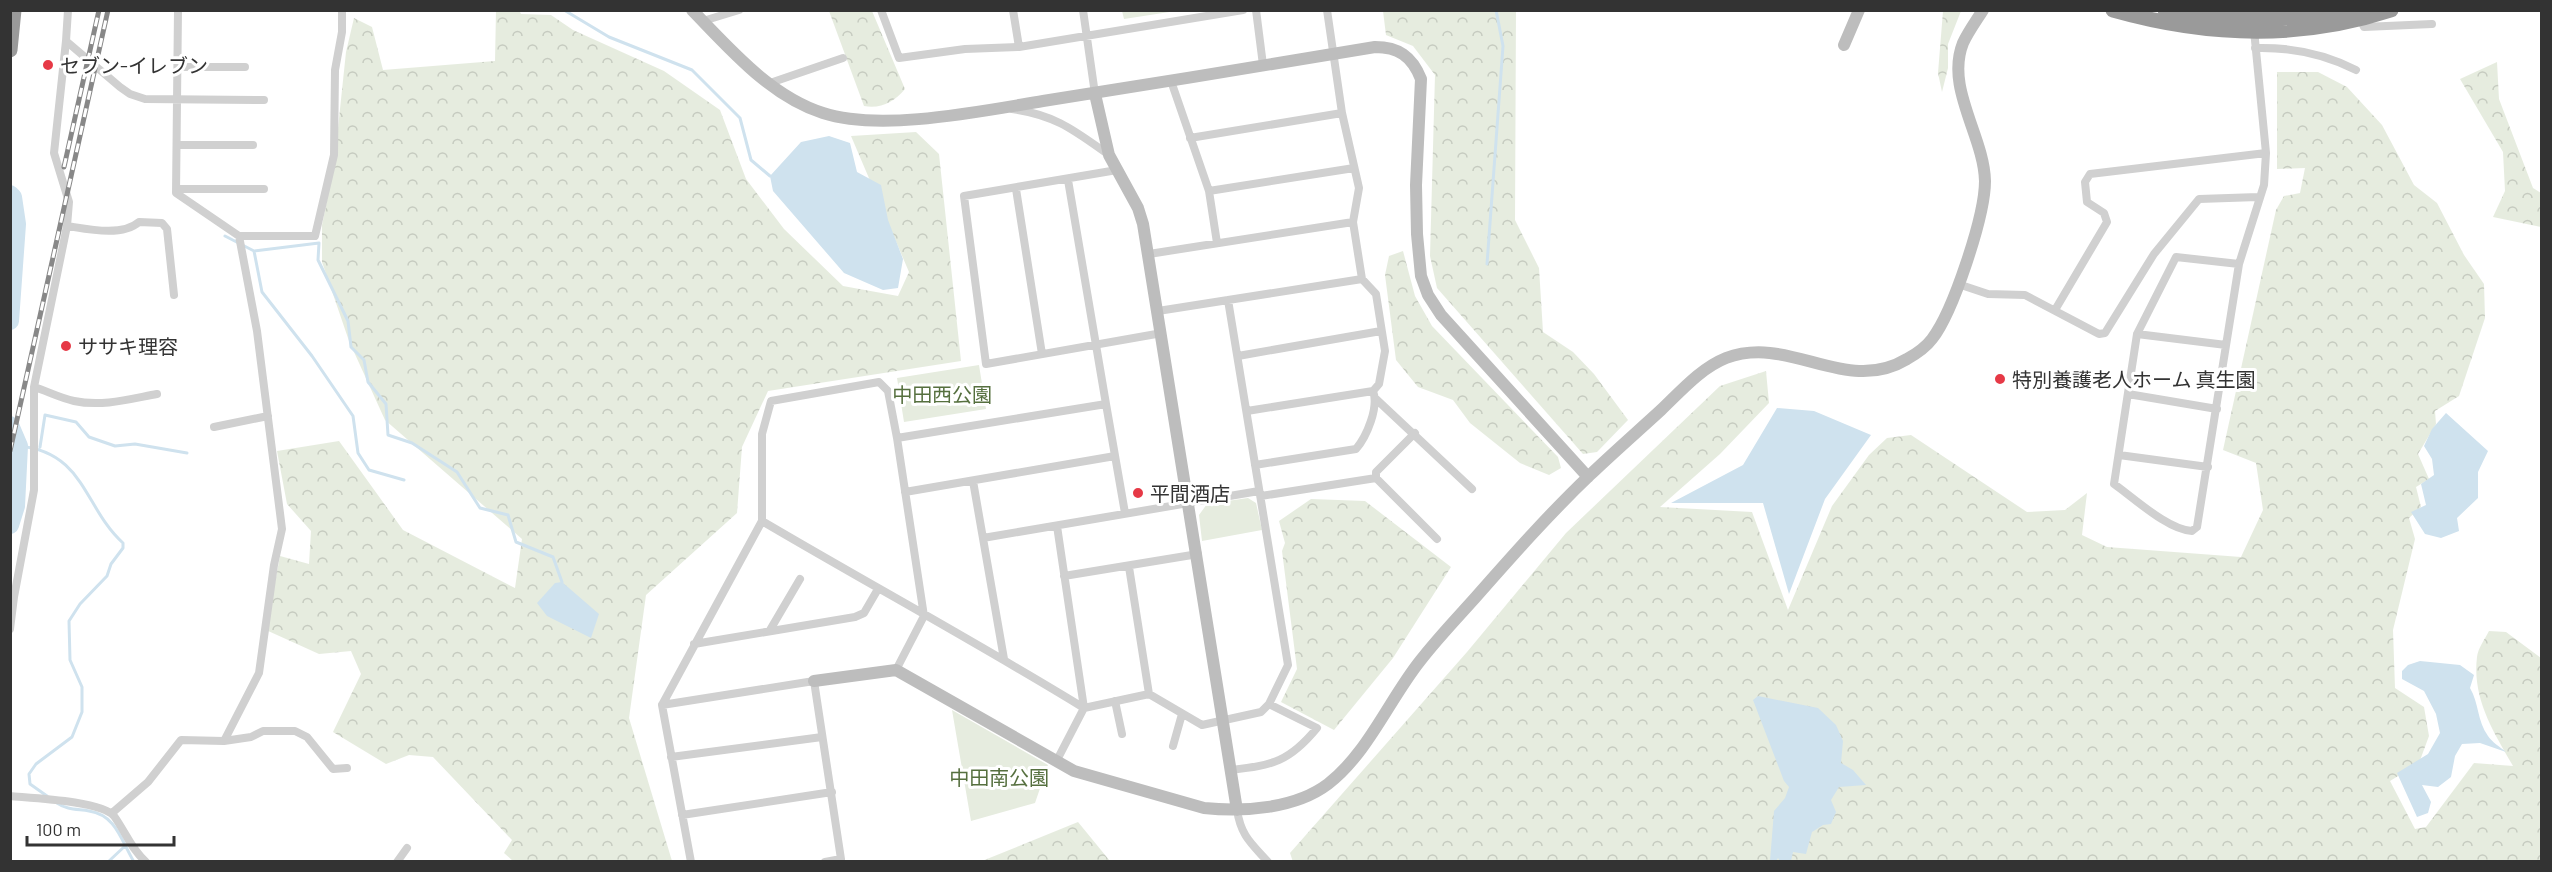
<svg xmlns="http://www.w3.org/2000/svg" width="2552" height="872" font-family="Barlow,'Noto Sans JP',sans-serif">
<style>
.forest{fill:url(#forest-crowns)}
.park{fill:#e6ecdf}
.water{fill:#cfe2ee}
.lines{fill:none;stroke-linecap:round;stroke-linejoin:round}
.stream{stroke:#cfe2ee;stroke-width:3}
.river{stroke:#cfe2ee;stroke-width:18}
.street{stroke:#d0d0d0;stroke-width:8}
.secondary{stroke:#bdbdbd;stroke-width:12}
.highway{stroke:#9a9a9a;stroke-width:15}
.rail-casing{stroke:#888;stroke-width:5}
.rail{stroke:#fff;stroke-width:3;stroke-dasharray:9;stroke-linecap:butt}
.poi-dot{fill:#e63946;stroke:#fff;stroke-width:2}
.labels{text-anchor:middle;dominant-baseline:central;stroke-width:6;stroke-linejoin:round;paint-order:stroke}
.poi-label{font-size:20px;fill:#333;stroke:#fff;text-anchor:start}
.park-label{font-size:20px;fill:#56703f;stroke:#fff}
</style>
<defs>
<pattern id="forest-crowns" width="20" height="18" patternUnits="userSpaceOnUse" patternTransform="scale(1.5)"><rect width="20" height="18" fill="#e6ecdf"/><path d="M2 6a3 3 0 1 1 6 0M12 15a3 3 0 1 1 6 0" fill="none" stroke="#c6cbc0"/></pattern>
</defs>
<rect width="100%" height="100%" fill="#fff"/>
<path class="forest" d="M519 10 521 14 551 15 573 30 664 71 720 110 746 179 784 229 843 286 898 296 909 272 851 136 916 132 939 154 961 361 768 391 742 447 737 513 646 595 629 718 672 861H513L504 853 512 840 433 757 409 755 386 764 333 732 361 674 351 651 319 654 266 630 280 556 309 564 311 531 287 504 277 451 339 441 403 530 515 588 522 539 385 420 349 341 322 262V225L334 166 346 52 354 18 372 27 383 70 495 61 496 11Z
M829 11H872L905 89C894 102 881 109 864 106Z
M1383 11H1516L1515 220 1539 268 1543 332 1573 352 1594 374 1628 420 1597 452 1583 454 1437 288 1430 256 1435 75 1413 46 1386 35Z
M1943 11H1961L1948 44V68L1942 92 1938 73Z
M2497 62 2499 99 2533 188 2541 193V227L2493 217 2505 191 2503 152 2460 79Z
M2277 72H2318L2347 87 2382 125 2414 185 2437 203 2464 255 2484 284 2485 318 2459 396 2435 411 2436 424 2418 454 2429 479 2416 487 2421 507 2409 518 2415 539 2393 630 2395 688 2424 707 2429 736 2419 763 2390 781 2415 829 2426 827 2474 763 2513 766C2493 731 2472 698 2477 657 2478 648 2485 639 2489 631L2506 632 2541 658V861L1293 862 1290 853 1467 652 1566 533 1720 386 1766 371 1769 403 1720 454 1660 507 1752 512 1788 610 1832 506 1869 455 1887 438 1911 435 2027 512 2065 510 2087 493 2082 535 2107 547 2241 557 2263 510 2256 463 2223 450 2276 210 2284 196 2300 193 2305 168 2277 169Z
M1403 251 1415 296 1432 326 1558 457 1561 468 1549 475 1520 463 1470 423 1453 400 1418 387 1396 360 1385 275 1389 256Z
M1311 499 1365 501 1451 567 1393 658 1334 730 1281 702 1297 669 1282 551 1285 543 1279 521Z
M1078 822 1110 861H982Z"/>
<path class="park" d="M1122 11V10L1176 11 1124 19Z
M979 365 986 409 904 422 897 378Z
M1248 498 1256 503 1262 530 1202 541 1199 515 1207 504Z
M952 710 1048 765 1035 803 971 821Z"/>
<path class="water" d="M829 136 850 143 857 172 881 185 888 220 903 259 898 288 883 290 844 273 773 191 770 176 801 142Z
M1777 408 1814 411 1871 435 1825 499 1789 594 1763 503H1671L1743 465Z
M2446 413 2488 451 2478 472V498L2457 518 2459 531 2441 538 2425 534 2411 512 2426 505 2421 484 2434 475 2432 459 2424 446 2432 429Z
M562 582 599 614 591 638 547 616 537 603 555 583Z
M2420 661 2460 665 2474 675 2470 688C2479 703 2477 721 2488 736 2492 742 2500 747 2506 752L2480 743 2462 744 2455 756 2451 777 2438 787 2422 785 2431 802 2428 813 2417 817 2397 773 2428 754 2440 733 2436 714 2424 691 2402 679V671L2408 665Z
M1758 696 1818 708 1836 725 1843 741 1841 763 1853 770 1866 785 1839 787 1831 800 1836 812 1831 824 1823 825 1812 832 1806 854 1793 852 1791 861H1780L1778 858 1776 861H1770L1774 811 1785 798 1789 787 1784 781 1753 700Z"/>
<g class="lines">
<path class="stream" d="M564 10 609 37 692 70 740 118 751 160 770 176
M225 236 254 251 262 292 312 356 353 416 358 453 369 470 404 480
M254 251 319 243 318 260 348 321 351 347 364 360 368 382 386 404 388 435 412 443 457 472 480 508 508 515 516 542 553 557 562 582
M1487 264 1503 46 1496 10
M19 446C85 452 84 508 123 543V548L111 564 107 576 80 604 69 621 70 660 82 687V712L72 737 36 764 29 774 30 784 47 796
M40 447 45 415 76 422 89 437 115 446 135 444 187 453
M57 803C67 810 77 809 89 811 116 815 121 840 134 862
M108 862 125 846"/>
<path class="river" d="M10 194 13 197 17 224 10 321
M10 425 19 446 16 506 10 525"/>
<path class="street" d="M68 10 66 41 120 87 130 94 145 99 264 100
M881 10 899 58 965 49 1019 47 1243 10
M1013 10 1019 47
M1083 10 1095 94
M1256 10 1263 65
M2359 16 2364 27 2432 24
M703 21 739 10
M2255 48C2290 47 2325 54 2356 70
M178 67H245
M1171 81 1209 191 1217 243
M770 83 843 58
M1012 109C1056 115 1075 131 1109 155
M1190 138 1342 113
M177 145H253
M1117 170 964 196 986 364 1162 333
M176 189H264
M1016 189 1042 354
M1209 191 1354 168
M67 226C87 229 122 237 139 222L162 223 167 229 174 295
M239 236H315L334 155 335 70 342 32V10
M1149 254 1353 222
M2239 264 2176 257 2137 334 2114 484C2134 498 2168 530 2192 531L2197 527 2239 264 2264 185 2266 153 2254 30
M1958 284 1988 294 2025 295 2099 334 2105 333 2154 254 2199 199 2258 197
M2055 310 2107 222 2104 213 2087 202 2085 182 2090 174 2266 153
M1158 311 1362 279
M2137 334 2226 345
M1238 356 1381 331
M34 387C47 391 60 398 74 401 102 407 130 399 157 394
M2128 394 2217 409
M1376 399 1472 489
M1106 404 1125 513
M1247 411 1373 391
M214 427 268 416
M1415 433 1376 472V478L1437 539
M2119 455 2208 467
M1255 465 1356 449C1367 436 1379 407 1373 391L1379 384 1385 351 1376 294 1362 279 1353 222 1359 188 1342 113 1327 10
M973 481 1004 659
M905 492 1115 456
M1261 496 1376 478
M762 521V434L771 401 879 382 888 391 897 438
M983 538 1259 491
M1129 567 1149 694
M1064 576 1198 554
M10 629 14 597 34 490V387L67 226 69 202 54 153 66 41
M770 630 800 579
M694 644 855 617 864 613 878 589
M896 670 924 616 897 438 1106 404 1068 180
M1115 701 1122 734
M662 705 814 681 841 859 825 862
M224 741 251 737 263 731H295L307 737 333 769 347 768
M1173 746 1182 714
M671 757 822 737
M1056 762 1084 708 1057 526
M1231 770C1273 765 1289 762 1317 728L1269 704
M10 796C31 798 102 801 114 816 125 831 131 849 146 862
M1237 810C1241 836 1251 843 1268 862
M112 813 148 782 181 740 224 741 259 673 274 565 282 529 257 331 239 236 176 193 178 10
M682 815 832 792
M397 862 407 848
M691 862 662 705 762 521C869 584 978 643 1084 708L1149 694 1202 725 1261 712 1269 704 1288 665 1228 300"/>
<path class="secondary" d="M692 10C730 49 770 96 823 113 881 132 982 111 1043 101 1154 84 1264 65 1375 47 1398 47 1412 56 1421 79L1416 185 1417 234 1421 276 1428 295 1441 315 1588 477
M1844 45 1859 10
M1095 94 1109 155 1138 208 1143 224 1237 810
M814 681 896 670 1074 771 1204 808C1243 812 1295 809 1328 784 1368 753 1389 700 1420 661 1437 639 1457 618 1475 598 1512 556 1550 513 1590 475 1613 453 1637 432 1661 410 1681 391 1701 368 1726 358 1790 334 1846 396 1907 359 1916 354 1926 347 1932 339 1953 312 1985 216 1985 181 1984 136 1945 88 1963 43 1968 32 1976 21 1983 10"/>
<path class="highway" d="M2113 10C2205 36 2300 40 2391 10
M2165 10C2226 23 2289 22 2350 10
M10 50 14 10"/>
<defs>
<path id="rail" d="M64 167 99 10
M10 451 108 10"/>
</defs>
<use href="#rail" class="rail-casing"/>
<use href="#rail" class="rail"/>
</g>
<g class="poi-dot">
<circle cx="48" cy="65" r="6"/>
<circle cx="66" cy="346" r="6"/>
<circle cx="2000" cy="379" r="6"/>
<circle cx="1138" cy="493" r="6"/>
</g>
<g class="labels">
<g class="poi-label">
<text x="60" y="65">セブン-イレブン</text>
<text x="78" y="346">ササキ理容</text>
<text x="2012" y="379">特別養護老人ホーム 真生園</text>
<text x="1150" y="493">平間酒店</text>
</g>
<g class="park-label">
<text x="942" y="394">中田西公園</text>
<text x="999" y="777">中田南公園</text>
</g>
</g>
<rect width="2552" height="872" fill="none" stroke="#333333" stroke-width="24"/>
<path d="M27 836v9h147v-9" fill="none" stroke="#333333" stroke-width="3"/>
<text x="36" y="836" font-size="18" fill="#333333" stroke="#ffffff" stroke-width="4.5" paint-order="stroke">100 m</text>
</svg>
